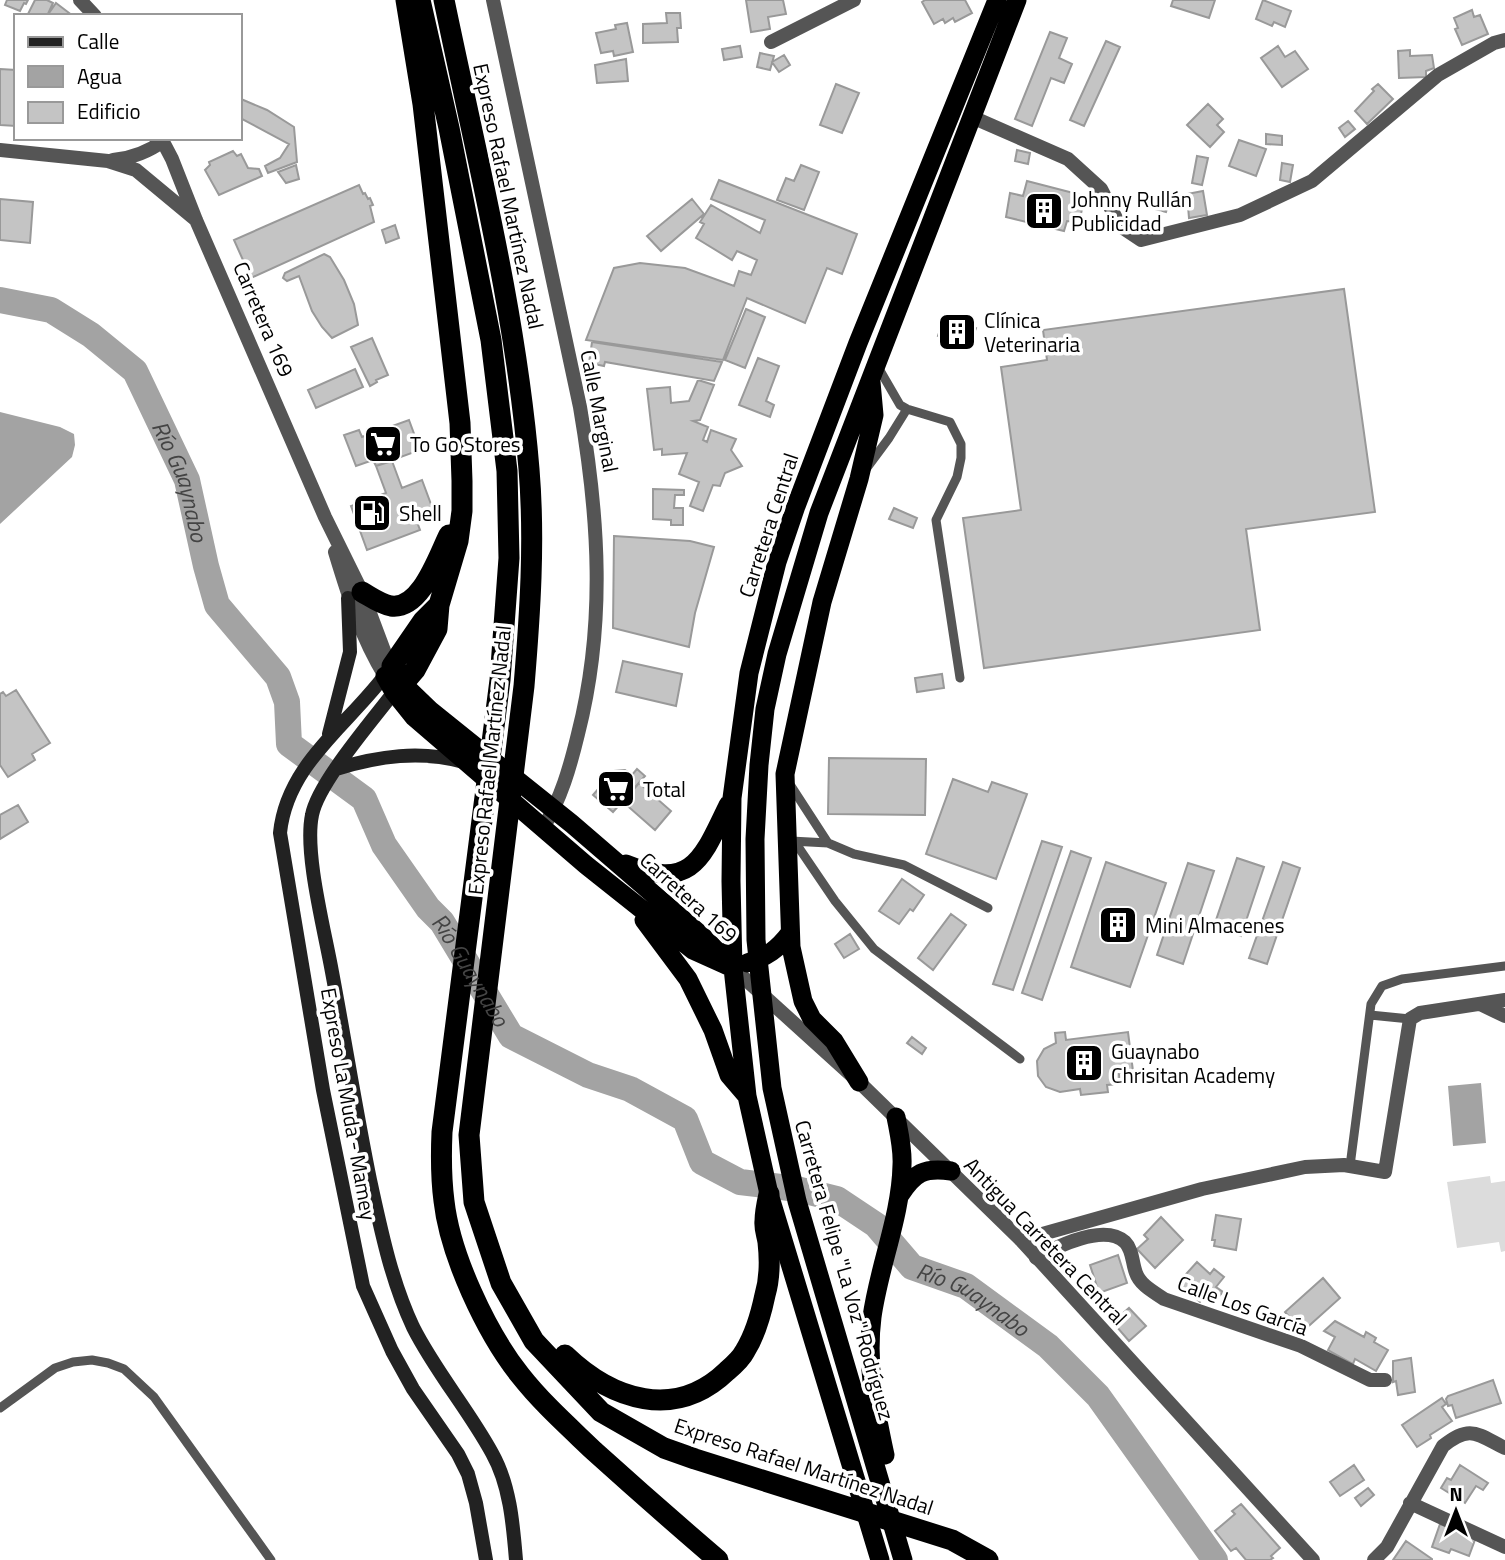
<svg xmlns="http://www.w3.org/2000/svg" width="1505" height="1560" font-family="'Titillium Web',sans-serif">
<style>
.green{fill:#dcdcdc}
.water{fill:#a3a3a3}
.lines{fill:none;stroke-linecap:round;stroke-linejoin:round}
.river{stroke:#a3a3a3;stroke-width:26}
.building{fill:#c4c4c4;stroke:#999;stroke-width:2}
.service{stroke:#555;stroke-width:9}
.minor{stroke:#555;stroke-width:14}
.tertiary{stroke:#555;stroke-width:14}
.secondary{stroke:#222;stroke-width:14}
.trunk{stroke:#000;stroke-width:19}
.motorway{stroke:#000;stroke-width:21}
.labels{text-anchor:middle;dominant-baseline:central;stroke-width:7;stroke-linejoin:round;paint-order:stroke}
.street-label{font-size:21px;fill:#000;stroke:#fff}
.poi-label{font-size:21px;fill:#000;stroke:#fff;text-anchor:start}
.water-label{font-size:23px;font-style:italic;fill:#444;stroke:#fff}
</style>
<rect width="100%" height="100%" fill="#fff"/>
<path class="green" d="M1490 1176 1491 1183 1505 1181V1251L1501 1252 1499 1242 1457 1248 1447 1182Z"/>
<path class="water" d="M0 412 60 427 74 434 75 445 72 457 0 524Z
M1481 1083 1486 1143 1453 1146 1448 1086Z"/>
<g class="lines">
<path class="river" id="s1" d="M0 300 51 310 91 335 135 371 187 480 206 566 217 605 278 677 287 702 289 744 364 799 384 845 428 908 442 922 511 1036 588 1075 630 1089 685 1119 702 1162 740 1182 797 1189 837 1199 876 1225 912 1267 966 1286 1048 1346 1098 1396 1215 1560"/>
</g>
<path class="building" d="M7 0H28L26 4 24 3 20 11 5 5Z
M35 0H47L53 3 47 16H27Z
M746 0H783L786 14 768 17 770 29 751 32Z
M925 0H965L972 13 955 22 953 18 945 23 943 19 934 24 922 2Z
M1173 0H1215L1209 18 1171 6Z
M1263 0 1291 11 1285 27 1274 22 1272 26 1256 19Z
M56 3 73 16H47Z
M1472 10 1474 17 1480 15 1488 34 1462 45 1455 29 1458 28 1454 18Z
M666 13H680L681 28H677L678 42 643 43V24L667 23Z
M627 23 633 52 614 56 613 51 601 53 596 33 616 29 615 25Z
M1050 32 1067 38 1059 58 1072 64 1064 83 1051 78 1032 126 1015 119Z
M1106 41 1120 47 1084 126 1070 120Z
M740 46 742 57 724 60 722 49Z
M1278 46 1285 57 1295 51 1308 69 1282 87 1261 58Z
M1410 50V56L1432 55 1434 68 1426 71V77L1399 78 1398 51Z
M760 53 774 56 770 70 757 67Z
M784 55 790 65 779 72 772 62Z
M626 59 628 81 597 83 595 65Z
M0 69 16 70V126L0 125Z
M836 84 859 93 842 133 820 125Z
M1378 84 1393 99 1367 124 1355 111 1374 91 1372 89Z
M241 99 267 110 294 127 297 162 268 173 265 166 280 158 289 144 240 118Z
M1208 104 1223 119 1217 125 1224 132 1210 147 1187 125Z
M1348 121 1355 129 1345 137 1339 128Z
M1266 134 1282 136V145L1266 144Z
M1239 140 1266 149 1256 176 1229 166Z
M1017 150 1030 153 1028 164 1015 161Z
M233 151 237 156 241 154 248 168 259 169 262 176 219 195 205 170 210 165 209 162Z
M1197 156 1208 158 1202 185 1192 183Z
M1282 163 1293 165 1290 182 1280 180Z
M296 165 299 179 286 183 278 172Z
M801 165 819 172 804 210 777 200 786 178 794 181Z
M719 180 857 234 842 274 827 268 805 323 747 298 723 360 586 340 614 268 640 263 685 268 734 286 739 271 751 275 757 260 737 251 732 260 696 238 704 224 700 222 711 205 760 233 765 220 711 199Z
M1027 181 1085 196 1080 218 1075 217 1074 222 1067 221 1064 231 1006 217 1010 193 1023 196Z
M359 185 363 194 365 193 368 199 370 198 373 205 370 206 374 222 251 278 234 240Z
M1203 191 1207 215 1189 218 1187 194Z
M1159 196 1170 199 1166 212 1155 209Z
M0 199 33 202 30 243 0 240Z
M692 199 704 214 661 251 647 236Z
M395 225 399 238 386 243 382 230Z
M324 254 330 257 344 280 354 304 358 325 332 338 322 327 312 311 299 276 287 281 283 278 285 273Z
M1344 289 1375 512 1246 529 1260 630 984 668 963 518 1021 510 1001 367 1047 360 1043 330Z
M746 309 765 317 745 368 725 360Z
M945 315 956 318 955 321 976 328 969 347 938 336Z
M372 338 388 375 376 380 377 382 370 386 351 347Z
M592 342 722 362 714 381 605 362 604 366 589 363Z
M758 358 779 366 766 401 774 405 770 417 739 405Z
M355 369 363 387 316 408 308 390Z
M698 380 714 385 700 420 693 421 708 427 703 440 707 442 711 430 736 439 731 450 742 466 725 473 720 486 713 485 703 511 690 506 699 482 679 474 687 453 662 455V449L654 450 647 389 670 387 671 403 689 401Z
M409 420 420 450 376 466 373 460 356 466 344 435 359 430 362 437Z
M392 461 402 488 422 480 432 507 414 514 420 530 367 550 351 506 386 493 376 466Z
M653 489 684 490V495H675L674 508H683V525H671V520L653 519Z
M894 508 917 518 913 528 889 519Z
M614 536 690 541 714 547 695 613 689 647 613 628Z
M623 661 682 674 676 706 616 692Z
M942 674 944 688 917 692 915 678Z
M16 690 50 743 32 754 35 760 8 777 0 765V694L3 692 6 696Z
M829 758 926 759 925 815 828 814Z
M637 769 645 776 613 812 593 795 614 771 625 770 632 775Z
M953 779 988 792 992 782 1027 794 996 879 926 854Z
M639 783 671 811 655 830 623 802Z
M18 805 28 822 0 839V815Z
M1042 841 1062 847 1013 990 993 984Z
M1071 851 1091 858 1042 1000 1022 993Z
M1237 858 1264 867 1241 936 1214 926Z
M1106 862 1166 883 1130 987 1071 967Z
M1283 862 1300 868 1267 964 1249 958Z
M1188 863 1214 871 1183 964 1157 955Z
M902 879 924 895 913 911 910 909 899 924 879 911Z
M951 914 966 925 933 970 918 958Z
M850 934 859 949 844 958 835 944Z
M1065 1032 1066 1040 1128 1032 1133 1071 1119 1073 1120 1084 1107 1085 1108 1092 1081 1095 1080 1089 1060 1092 1046 1087 1038 1076 1037 1061 1044 1049 1056 1043 1055 1033Z
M912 1037 926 1048 922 1054 907 1043Z
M1216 1215 1241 1219 1236 1250 1214 1246 1215 1240H1212Z
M1161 1217 1183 1240 1155 1268 1137 1249 1148 1239 1144 1235Z
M1118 1255 1127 1283 1099 1293 1090 1265Z
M1197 1262 1210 1274 1214 1269 1224 1277 1216 1287 1223 1292 1216 1300 1208 1294 1200 1302 1178 1283Z
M1323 1278 1340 1298 1302 1332 1285 1312Z
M1129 1308 1146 1326 1129 1341 1116 1326 1118 1323 1115 1320Z
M1335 1321 1364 1337 1366 1332 1376 1338 1374 1342 1388 1350 1376 1371 1355 1359 1353 1364 1328 1350 1335 1337 1324 1331Z
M1411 1358 1415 1392 1398 1395 1396 1381 1393 1382V1361Z
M1493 1380 1501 1403 1456 1418 1452 1405 1448 1406 1446 1399 1448 1396Z
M1442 1398 1446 1404 1442 1407 1452 1421 1430 1435 1431 1438 1417 1447 1402 1425Z
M1354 1465 1364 1480 1340 1496 1330 1482Z
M1460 1465 1488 1483 1483 1490 1476 1486 1465 1503 1441 1488 1447 1478 1451 1480Z
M1368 1488 1374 1495 1361 1506 1355 1498Z
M1241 1504 1280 1548 1271 1556 1273 1558 1270 1560H1246L1236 1548 1231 1551 1215 1531 1235 1514 1232 1511Z
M1440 1524 1476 1537 1469 1556 1451 1549 1449 1553 1432 1547Z
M1406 1541 1432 1559V1560H1393Z"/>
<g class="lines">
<path class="service" d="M878 367 900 405 907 409 950 422 961 444V458L957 477 936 520 960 678
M866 469 889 438 907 409
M791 786 828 843
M787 841 799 848 835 901 874 949 1020 1059
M791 841 828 843 854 854 904 865 988 908
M1370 1015 1410 1019
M1350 1166 1371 1004 1382 986 1402 979 1505 966
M0 1408 55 1368 73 1362 92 1360 108 1363 124 1369 154 1397 271 1560"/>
<path class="minor" d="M493 0 580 407C599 518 606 624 578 734 570 767 561 799 543 828
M771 42 854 0
M972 117 1068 159 1101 189 1120 226 1141 240 1240 215 1312 181 1438 75 1494 43 1505 40
M1480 1004 1505 1016
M1021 1240 1202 1189 1305 1167 1344 1165 1385 1172 1410 1019 1420 1013 1505 1000
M1036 1258C1056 1247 1104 1223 1125 1242 1133 1250 1132 1263 1136 1273 1140 1285 1154 1292 1164 1299L1301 1346 1370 1380H1385
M1410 1503 1505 1547
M1374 1560 1387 1547 1443 1446C1470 1424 1477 1434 1505 1448"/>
<path class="tertiary" d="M80 0 95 16
M161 138 172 159 196 220 325 517 362 592 386 656 392 666
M0 150 108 161 136 170 195 219
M113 160C132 158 147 153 163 141
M335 552C348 595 361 637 385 676
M733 968 859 1082 1021 1240 1313 1560"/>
<path class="secondary" d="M389 670C350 724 287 763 280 833L323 1090 363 1286 392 1351 413 1389 458 1454 468 1474 476 1503 486 1560
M401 687 394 692C372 721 318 783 312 815 304 853 325 932 332 972 345 1041 356 1111 370 1180 381 1230 391 1280 413 1327 435 1371 468 1409 492 1453 510 1485 513 1524 516 1560
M329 734 350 652 348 598
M336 769C379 756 420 750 464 762"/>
<path class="trunk" d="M397 674 403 684 431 711 572 824 702 936 725 959
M385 676 394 692 414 717 586 865 693 950 733 968
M626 864C692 891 702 859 728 805
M644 920 688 979 713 1030 729 1075 747 1096
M747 963C767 957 778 949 790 933
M859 1082 834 1041 812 1019 803 1001 791 947 785 774 822 602 859 479 874 415 871 382
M900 1195C914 1173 924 1167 951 1171
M885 1455C875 1409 866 1364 872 1317 879 1266 901 1216 902 1165 903 1149 899 1133 896 1117
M880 1560 769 1194 747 1096 733 968 731 881 732 798 749 673 777 562 796 506 858 343 997 0
M903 1560 797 1201 772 1088 756 940 755 839 759 765 765 709 777 654 819 513 1017 0"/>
<path class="motorway" d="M420 0 449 128 491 340 507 471 509 558 500 680 442 1132C441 1155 441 1178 444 1201 450 1255 486 1332 520 1375 542 1403 568 1426 594 1451 635 1488 676 1524 718 1560
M444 0C476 155 516 311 529 469 535 541 530 614 524 686L469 1135 474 1202 501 1283 534 1341 601 1412 664 1448 695 1459 952 1540 988 1560
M362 592C371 597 380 604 391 606 421 610 438 557 449 535
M392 666 423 621 439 605
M403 684 415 670 437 629 439 605 458 541 462 511V481L460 423 423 104 406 0
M565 1355C612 1400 675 1421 727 1371 734 1365 741 1359 745 1351 755 1335 761 1314 765 1295 770 1278 770 1260 768 1242 767 1235 764 1228 765 1221 765 1212 767 1203 769 1194"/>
</g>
<defs>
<symbol id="building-square" viewBox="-11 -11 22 22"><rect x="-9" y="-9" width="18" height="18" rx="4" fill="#000" stroke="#fff"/><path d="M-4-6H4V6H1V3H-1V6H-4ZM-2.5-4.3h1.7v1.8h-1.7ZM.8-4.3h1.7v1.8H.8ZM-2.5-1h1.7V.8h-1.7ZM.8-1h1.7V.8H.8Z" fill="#fff"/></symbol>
<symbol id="supermarket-square" viewBox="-11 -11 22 22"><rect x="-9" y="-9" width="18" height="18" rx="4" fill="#000" stroke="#fff"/><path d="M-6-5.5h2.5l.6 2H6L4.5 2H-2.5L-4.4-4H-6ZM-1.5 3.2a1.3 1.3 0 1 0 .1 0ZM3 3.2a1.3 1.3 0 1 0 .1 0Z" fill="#fff"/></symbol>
<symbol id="fuel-square" viewBox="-11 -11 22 22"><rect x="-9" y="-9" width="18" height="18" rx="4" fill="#000" stroke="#fff"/><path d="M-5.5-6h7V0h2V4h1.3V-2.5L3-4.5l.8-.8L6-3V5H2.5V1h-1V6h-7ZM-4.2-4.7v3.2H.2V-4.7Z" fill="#fff"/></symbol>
</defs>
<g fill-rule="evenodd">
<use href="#building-square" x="1022" y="189" width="44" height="44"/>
<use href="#building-square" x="935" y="310" width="44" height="44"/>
<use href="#supermarket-square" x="361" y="422" width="44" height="44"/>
<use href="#fuel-square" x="350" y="491" width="44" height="44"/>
<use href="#supermarket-square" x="594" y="767" width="44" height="44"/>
<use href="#building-square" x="1096" y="903" width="44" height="44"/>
<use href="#building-square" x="1062" y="1041" width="44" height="44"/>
</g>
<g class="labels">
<g class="street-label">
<text transform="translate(509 196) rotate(78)">Expreso Rafael Martínez Nadal</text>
<text transform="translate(264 319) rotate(67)">Carretera 169</text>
<text transform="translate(600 411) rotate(79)">Calle Marginal</text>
<text transform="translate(768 525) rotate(-72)">Carretera Central</text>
<text transform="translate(489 760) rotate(-84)">Expreso Rafael Martínez Nadal</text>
<text transform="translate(689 897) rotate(42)">Carretera 169</text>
<text transform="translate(349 1104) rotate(80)">Expreso La Muda - Mamey</text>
<text transform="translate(1046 1241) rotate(46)">Antigua Carretera Central</text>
<text transform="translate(845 1270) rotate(74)">Carretera Felipe "La Voz" Rodríguez</text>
<text transform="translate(1243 1305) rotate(20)">Calle Los García</text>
<text transform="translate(804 1466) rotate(18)">Expreso Rafael Martínez Nadal</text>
</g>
<g class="poi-label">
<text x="1071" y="199">Johnny Rullán<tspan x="1071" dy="24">Publicidad</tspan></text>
<text x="984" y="320">Clínica<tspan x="984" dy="24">Veterinaria</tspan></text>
<text x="410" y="444">To Go Stores</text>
<text x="399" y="513">Shell</text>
<text x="643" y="789">Total</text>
<text x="1145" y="925">Mini Almacenes</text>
<text x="1111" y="1051">Guaynabo<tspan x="1111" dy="24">Chrisitan Academy</tspan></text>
</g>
<g class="water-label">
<text stroke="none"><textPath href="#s1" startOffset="276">Río Guaynabo</textPath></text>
<text stroke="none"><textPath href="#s1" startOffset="864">Río Guaynabo</textPath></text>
<text stroke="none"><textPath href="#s1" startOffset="1494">Río Guaynabo</textPath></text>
</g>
</g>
<rect x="14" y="14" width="228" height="126" fill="#ffffff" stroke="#999999" stroke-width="2"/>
<rect x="28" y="37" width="35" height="10" fill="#222222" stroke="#999999" stroke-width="2"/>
<text x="77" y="49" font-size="21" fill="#000000">Calle</text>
<rect x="28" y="66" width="35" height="21" fill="#a3a3a3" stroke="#999999" stroke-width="2"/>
<text x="77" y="84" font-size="21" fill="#000000">Agua</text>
<rect x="28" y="102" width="35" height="21" fill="#c4c4c4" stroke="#999999" stroke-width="2"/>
<text x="77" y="119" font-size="21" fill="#000000">Edificio</text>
<g transform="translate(1456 1511)" stroke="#ffffff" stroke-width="5" paint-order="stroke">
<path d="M0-5L12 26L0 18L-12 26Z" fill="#000000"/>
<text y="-10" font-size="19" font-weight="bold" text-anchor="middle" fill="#000000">N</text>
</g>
</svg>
